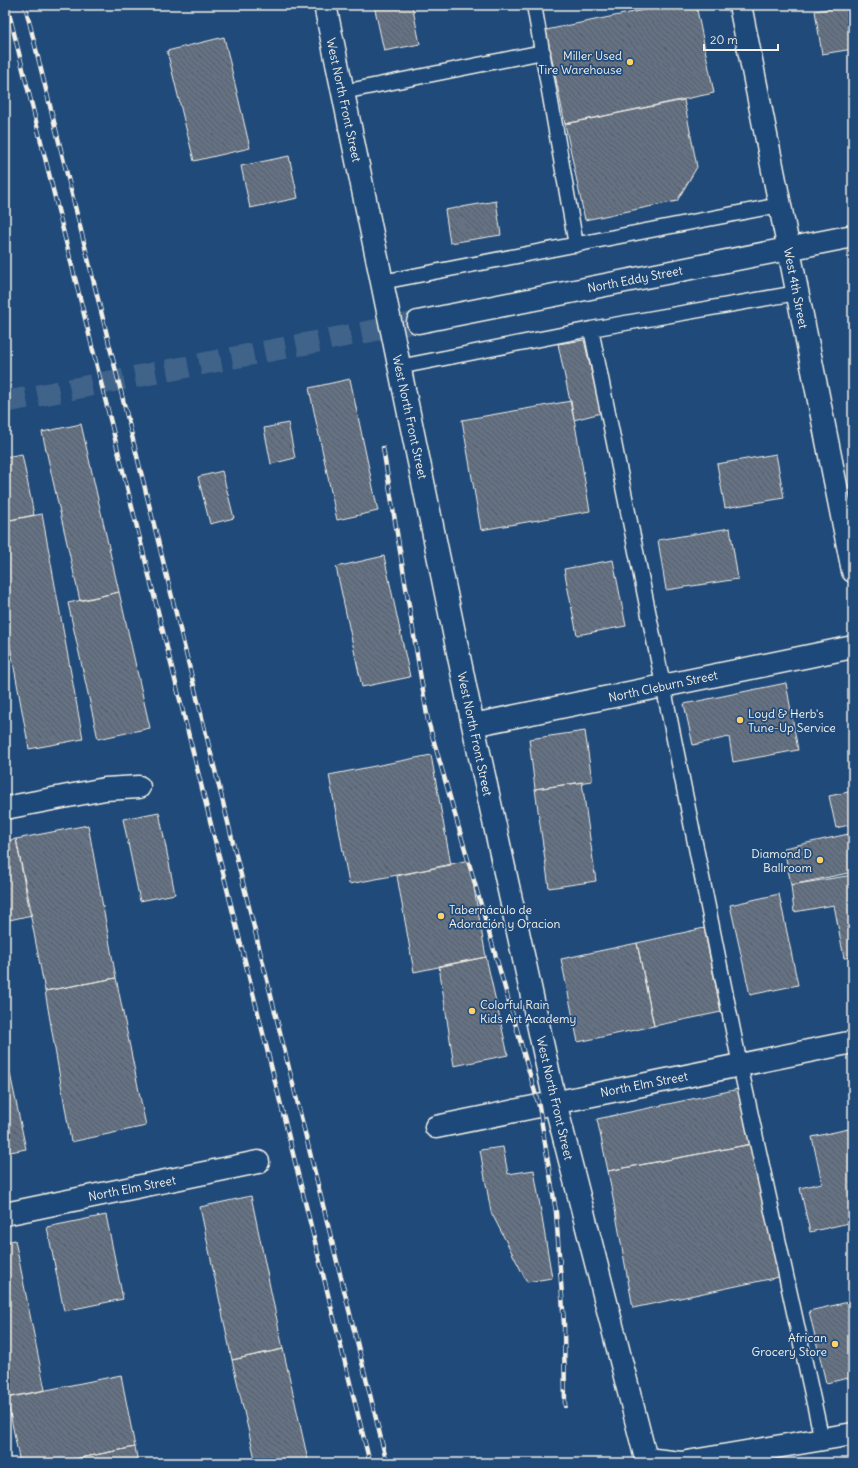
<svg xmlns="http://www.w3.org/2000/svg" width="858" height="1468" font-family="Delius,sans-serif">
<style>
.building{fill:url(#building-back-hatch);stroke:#f4f1e8}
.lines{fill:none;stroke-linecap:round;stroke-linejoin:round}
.secondary-tunnel{stroke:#3f638a;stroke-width:22;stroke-dasharray:22 11;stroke-linecap:butt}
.lane-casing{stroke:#f4f1e8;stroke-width:17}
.street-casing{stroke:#f4f1e8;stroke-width:25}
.secondary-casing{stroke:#f4f1e8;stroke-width:25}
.lane{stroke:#1f4a7a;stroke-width:14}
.street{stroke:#1f4a7a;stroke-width:22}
.secondary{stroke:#1f4a7a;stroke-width:22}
.rail-casing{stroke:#f4f1e8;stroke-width:4.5}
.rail{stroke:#1f4a7a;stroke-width:3;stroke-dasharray:9;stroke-linecap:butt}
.poi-dot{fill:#ffd166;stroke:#1f4a7a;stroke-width:1.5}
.labels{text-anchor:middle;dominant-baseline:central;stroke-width:3.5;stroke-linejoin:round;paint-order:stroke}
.poi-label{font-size:12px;fill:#f4f1e8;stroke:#1f4a7a;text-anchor:end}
.street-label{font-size:12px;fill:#f4f1e8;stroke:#1f4a7a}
</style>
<defs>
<pattern id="building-back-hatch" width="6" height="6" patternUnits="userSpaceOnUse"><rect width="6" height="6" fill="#657284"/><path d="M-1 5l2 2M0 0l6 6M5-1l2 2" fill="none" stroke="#575d65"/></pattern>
</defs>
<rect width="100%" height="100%" fill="#1f4a7a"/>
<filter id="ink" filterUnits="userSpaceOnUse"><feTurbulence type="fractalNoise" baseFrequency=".025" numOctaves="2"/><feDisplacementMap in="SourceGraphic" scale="8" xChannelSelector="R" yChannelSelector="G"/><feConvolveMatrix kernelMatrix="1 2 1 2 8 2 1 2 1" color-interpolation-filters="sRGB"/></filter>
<g filter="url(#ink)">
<path class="building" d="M374 5H412L420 44 384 51Z
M668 5H696L714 93 565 124 546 30Z
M853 5V49L822 54 815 11Z
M224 37 250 148 194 161 167 51Z
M684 100 697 167 677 201 585 220 565 124Z
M289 156 298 198 250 208 241 166Z
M496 201 501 235 450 243 445 210Z
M584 340 601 413 574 420 558 344Z
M350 379 378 511 337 520 309 388Z
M571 401 590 511 481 530 462 420Z
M288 423 295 458 271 464 264 428Z
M81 424 119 592 80 601 42 432Z
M22 454 34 515 5 521V457Z
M776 454 784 498 725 508 717 464Z
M222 471 234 518 210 524 198 477Z
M42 514 83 739 29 749 5 618V521Z
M730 528 738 579 666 590 658 540Z
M384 556 410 677 362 687 336 567Z
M613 560 626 626 577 635 564 569Z
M119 592 150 728 98 739 68 603Z
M786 683 798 750 733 762 729 737 693 745 684 704Z
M585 731 592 781 535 789 529 739Z
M431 755 451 865 349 884 329 775Z
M582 782 596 881 549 888 535 789Z
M853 791V824L836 828 829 796Z
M159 812 175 894 140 901 123 819Z
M88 825 116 978 45 991 16 839Z
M853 833V872L791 885 784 848Z
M16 839 32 915 5 921V841Z
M469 860 486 957 414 972 397 876Z
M853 875V957L844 958 834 905 794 912 791 885Z
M779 894 798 985 750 995 730 905Z
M704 928 721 1012 654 1026 637 943Z
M637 943 654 1026 578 1042 561 959Z
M486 957 508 1055 454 1066 439 966Z
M116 978 146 1126 71 1142 45 991Z
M5 1050 26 1149 5 1153Z
M739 1089 752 1144 608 1171 597 1119Z
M853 1128V1222L810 1232 800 1188 822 1183 812 1137Z
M752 1144 779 1277 633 1308 608 1171Z
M503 1147 508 1174 534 1170 552 1278 527 1282 491 1212 480 1150Z
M251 1196 283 1349 232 1360 200 1207Z
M106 1215 123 1299 64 1311 47 1227Z
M15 1240 45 1390 5 1398V1242Z
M853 1301V1377L826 1383 809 1311Z
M283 1349 308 1460 298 1463H256L232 1360Z
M121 1375 135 1447 55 1463H20L7 1398Z
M135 1447 138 1463H55Z"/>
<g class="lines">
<path class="secondary-tunnel" d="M5 402 418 322"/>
<defs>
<path id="lane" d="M534 5 576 245
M343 92 543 52
M382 282 780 205
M591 329 740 1065 822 1440
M399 367 591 329 797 293"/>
<path id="street" d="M325 5 473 725 555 1102 646 1459 681 1463 853 1434
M473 725 853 647
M5 808 105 789 139 787
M436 1127 853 1042
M5 1214 258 1162"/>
<path id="secondary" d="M740 5 853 571
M418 322 853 236"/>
</defs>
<use href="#lane" class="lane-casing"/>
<use href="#street" class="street-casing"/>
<use href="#secondary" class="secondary-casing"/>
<use href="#lane" class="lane"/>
<use href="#street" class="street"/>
<use href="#secondary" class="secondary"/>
<defs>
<path id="rail" d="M7 5 370 1463
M25 5 387 1463
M383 448 428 721 539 1106 556 1212 564 1324 565 1406"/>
</defs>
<use href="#rail" class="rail-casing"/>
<use href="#rail" class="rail"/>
</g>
</g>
<g class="poi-dot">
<circle cx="630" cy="62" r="4"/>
<circle cx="740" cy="720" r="4"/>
<circle cx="820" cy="860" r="4"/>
<circle cx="441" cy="916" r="4"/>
<circle cx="472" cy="1011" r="4"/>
<circle cx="835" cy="1344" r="4"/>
</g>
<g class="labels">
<g class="poi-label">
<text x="622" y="55">Miller Used<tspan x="622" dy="14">Tire Warehouse</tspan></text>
<text x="748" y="713" text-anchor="start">Loyd &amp; Herb's<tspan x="748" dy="14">Tune-Up Service</tspan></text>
<text x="812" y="853">Diamond D<tspan x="812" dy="14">Ballroom</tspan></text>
<text x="449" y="909" text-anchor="start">Tabernáculo de<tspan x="449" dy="14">Adoración y Oracion</tspan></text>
<text x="480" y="1004" text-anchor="start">Colorful Rain<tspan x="480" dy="14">Kids Art Academy</tspan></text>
<text x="827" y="1337">African<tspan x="827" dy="14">Grocery Store</tspan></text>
</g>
<g class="street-label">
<text transform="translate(344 100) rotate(78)">West North Front Street</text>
<text transform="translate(635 279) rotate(-11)">North Eddy Street</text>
<text transform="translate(796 288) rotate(79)">West 4th Street</text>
<text transform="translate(410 417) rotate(78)">West North Front Street</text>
<text transform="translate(663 686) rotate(-12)">North Cleburn Street</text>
<text transform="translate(475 734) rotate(78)">West North Front Street</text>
<text transform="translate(644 1084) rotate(-11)">North Elm Street</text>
<text transform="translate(555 1098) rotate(77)">West North Front Street</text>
<text transform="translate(132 1188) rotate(-11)">North Elm Street</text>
</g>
</g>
<rect width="858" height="1468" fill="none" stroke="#1f4a7a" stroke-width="20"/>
<rect x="10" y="10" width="838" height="1448" fill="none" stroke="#f4f1e8" stroke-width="1.5" filter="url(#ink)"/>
<path d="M704 44v6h74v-6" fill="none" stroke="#f4f1e8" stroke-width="2"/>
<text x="710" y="44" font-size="12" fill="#f4f1e8" stroke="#1f4a7a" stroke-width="3" paint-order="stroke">20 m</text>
</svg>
